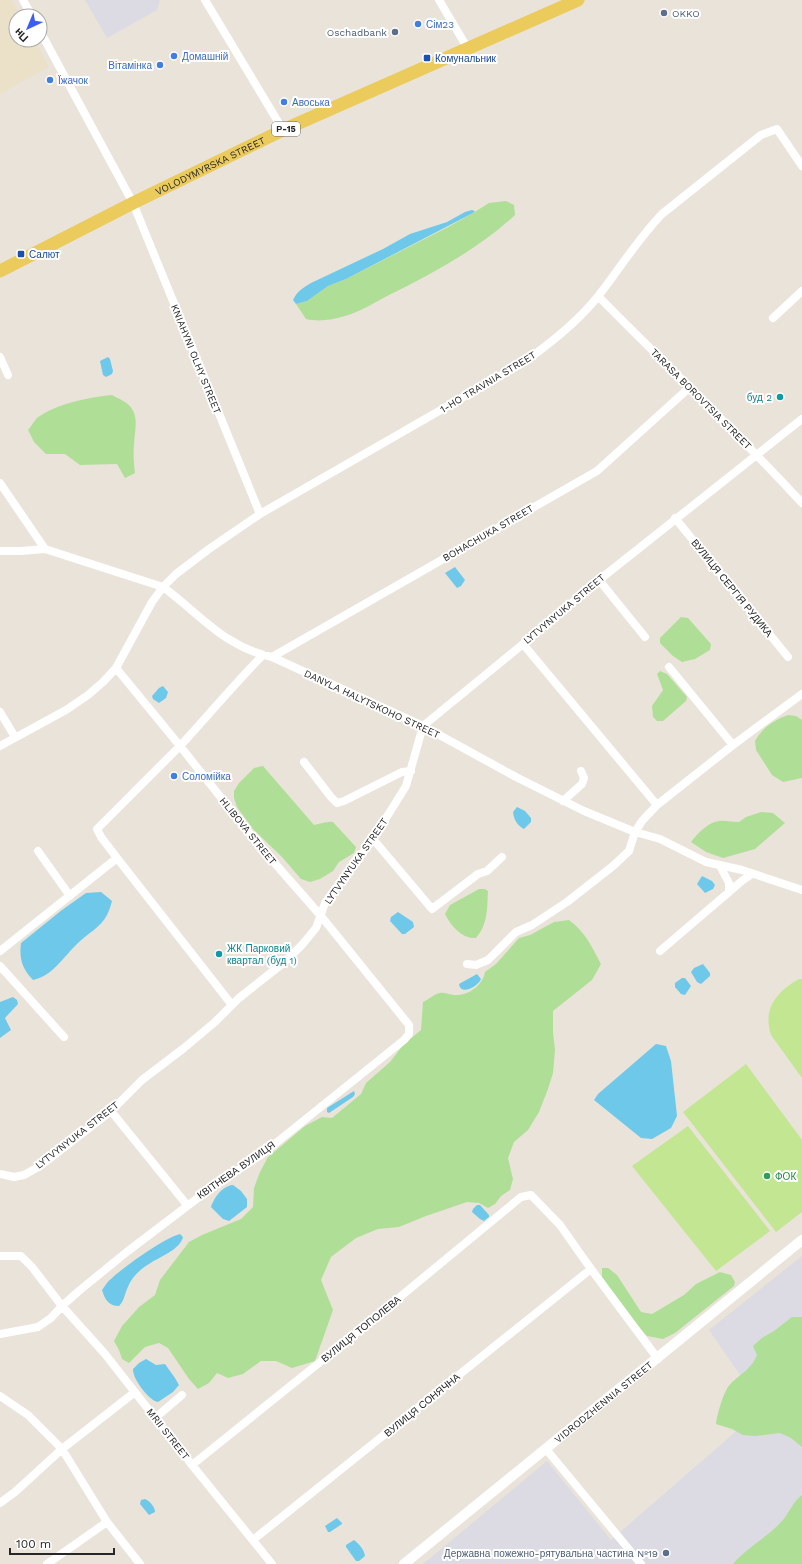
<svg xmlns="http://www.w3.org/2000/svg" width="802" height="1564" font-family="'Work Sans',sans-serif">
<style>
.industrial{fill:#dcdae2}
.education{fill:#ebe0c8}
.green{fill:#afdf96}
.pitch{fill:#c2e692}
.water{fill:#6ec8ea}
.lines{fill:none;stroke-linecap:round;stroke-linejoin:round}
.minor{stroke:#fff;stroke-width:8}
.tertiary{stroke:#fff;stroke-width:10}
.primary{stroke:#ebcb5c;stroke-width:13}
.service-dot{fill:#5c6f8a;stroke:#fff;stroke-width:1.5}
.shop-dot{fill:#3f7fe0;stroke:#fff;stroke-width:1.5}
.transit-dot{fill:#1a4fb4;stroke:#fff;stroke-width:1.5}
.culture-dot{fill:#0f9aa8;stroke:#fff;stroke-width:1.5}
.leisure-dot{fill:#2e9e5b;stroke:#fff;stroke-width:1.5}
.labels{text-anchor:middle;dominant-baseline:central;stroke-width:4;stroke-linejoin:round;paint-order:stroke}
.shield{fill:#fff;stroke:#686868;stroke-width:1}
.shield-label{font-size:9px;font-weight:bold;fill:#272727}
.service-label{font-size:10px;fill:#4e5e75;stroke:#fff;text-anchor:end}
.shop-label{font-size:10px;fill:#366cbe;stroke:#fff;text-anchor:start}
.transit-label{font-size:10px;fill:#164399;stroke:#fff;text-anchor:start}
.street-label{font-size:10px;fill:#272727;stroke:#fff}
.culture-label{font-size:10px;fill:#0d838f;stroke:#fff;text-anchor:end}
.leisure-label{font-size:10px;fill:#27864d;stroke:#fff;text-anchor:start}
</style>
<rect width="100%" height="100%" fill="#eae3d9"/>
<path class="industrial" d="M85 0H160L157 10 107 38Z
M802 1256V1564H423L547 1461 611 1540 763 1408 709 1330Z"/>
<path class="education" d="M0 0H12L21 16H16V40H34L49 67 0 94Z"/>
<path class="green" d="M506 201 514 205 515 215C478 249 434 273 389 295 375 302 360 312 345 316 332 320 318 322 306 319L296 304 307 301 328 286 346 279 450 226 473 213 489 203Z
M112 395C119 399 128 402 132 409 139 419 134 434 134 445 133 455 134 464 135 473L125 478 117 464 80 465 65 454H46L34 442 28 430C31 427 34 421 37 418 56 404 89 397 112 395Z
M681 617 688 618 711 644 710 650 695 659 682 662 673 656 660 643V638Z
M660 671 667 674 687 697 686 701 663 721H657L653 717 652 706 663 690 657 674Z
M788 715 796 716 802 720V778L783 782 772 775 756 750 755 741C762 728 774 720 788 715Z
M263 766 314 825C321 824 326 821 333 822L356 847 354 853 339 862 333 871 320 879 310 882 301 879 282 857 253 829 237 807 234 798V791L239 783 254 768Z
M761 812 773 813 785 823 755 849 723 858 706 852 691 842C698 833 707 823 719 821 725 820 732 822 739 822L746 817Z
M479 889H485L488 891C487 909 488 924 476 938 462 939 451 926 445 914L450 905Z
M569 920C586 933 591 945 601 964L592 980 553 1011V1033L555 1050 553 1073 548 1089 539 1112 528 1130 514 1142 508 1158 513 1179 510 1190 501 1196 495 1204 488 1208 479 1203 467 1202 426 1216 399 1227 378 1229 356 1238 331 1257 321 1280 333 1310 315 1361 292 1368 276 1361H261L243 1374 228 1378 217 1373 209 1383 198 1389 189 1379 168 1348 159 1343 145 1347 129 1363 122 1359 119 1350 114 1341 122 1326 139 1307 155 1295 160 1280 189 1242 202 1235 241 1219 253 1207 254 1188 260 1172 268 1157 305 1126 322 1117 332 1118 361 1094 366 1083 390 1062 404 1044 421 1030 423 1002C428 1000 434 994 440 993 445 992 452 996 458 995 471 994 483 984 485 972L496 964 519 938 530 935 554 922Z
M602 1268H608L617 1275 641 1312 652 1314 684 1295 696 1284 720 1272 731 1275 735 1282 734 1286 675 1333 663 1339 647 1336 637 1325 602 1277Z
M792 1317H802V1447L791 1438 780 1433 755 1436 743 1435 732 1429 716 1424C717 1415 723 1394 728 1387 738 1374 750 1372 757 1355L753 1346 762 1338 774 1331Z
M802 1495V1564H733C747 1547 768 1537 783 1520 790 1511 793 1502 802 1495Z"/>
<path class="pitch" d="M799 979H802V1078L771 1035C762 1008 778 991 799 979Z
M746 1064 802 1140V1212L776 1232 683 1112Z
M688 1126 770 1231 716 1271 632 1166Z"/>
<path class="water" d="M472 210 475 211 473 213 346 279 328 286 307 301 296 304 293 300C297 291 303 288 311 283L383 249 410 234 447 222 465 212Z
M108 357 110 359 113 371 112 374 106 377 103 375 100 361Z
M455 567 465 580 461 586 457 588 445 573Z
M163 686 168 692 166 698 159 703 153 699 152 696 159 688Z
M517 807 525 811 531 818V822L524 829C517 825 514 820 513 812Z
M702 876 712 881 715 885 713 889 705 893 697 884Z
M101 892 112 901C111 905 109 911 107 915 101 927 87 934 78 943 63 957 53 976 33 980 22 969 19 958 21 943L62 910 86 893Z
M398 912 413 922 414 927 405 934H402L390 921 391 917Z
M703 964 710 973V976L701 984 697 982 691 972 694 968Z
M477 974 481 979C479 985 461 997 459 984Z
M682 978H685L691 986 685 995 681 994 675 987V983Z
M13 997 17 1000 18 1004 5 1018 11 1030 0 1038V1002Z
M656 1044 666 1046 671 1061 677 1116 671 1128 652 1139 641 1138 594 1100 598 1094Z
M354 1091 355 1094 353 1097 329 1113 327 1112V1108Z
M233 1185 241 1191 247 1199V1207L229 1221 223 1219 211 1207C214 1198 222 1186 233 1185Z
M477 1205H480L489 1215V1217L484 1221 480 1219 472 1212 473 1209Z
M180 1234 183 1237C180 1250 159 1257 149 1264 139 1270 131 1278 127 1289 124 1296 124 1301 119 1306 109 1306 105 1300 102 1290 104 1288 105 1285 107 1283 117 1271 166 1237 180 1234Z
M146 1359 156 1365 165 1364 175 1378 179 1385 173 1392 158 1402C149 1401 132 1378 133 1369L139 1363Z
M145 1499C150 1501 155 1507 155 1512L149 1515 140 1504 141 1500Z
M337 1518 342 1523V1524L330 1532H328L325 1526Z
M354 1540C359 1544 364 1549 365 1556L359 1561H356L346 1547V1545Z"/>
<g class="lines">
<path class="minor" d="M23 0 32 16
M205 0 283 130
M439 0 468 49
M40 31 133 203 260 514
M598 296C666 365 737 432 802 503
M773 318 802 291
M0 357 8 375
M0 483 45 549 163 587C200 614 224 647 272 657L423 726 516 777 584 811 635 832 660 839 706 862 742 870 802 890
M675 518 788 657
M0 551H21L45 549
M599 580 645 637
M523 644 657 805
M272 657 597 471 689 388
M669 667 733 745
M116 668 180 746 97 829 101 837 117 858
M0 712 15 737
M0 746 66 710 88 695 103 682 116 668 152 602 163 587 176 574 209 549 260 514 524 362C551 343 578 322 599 295 620 268 638 239 662 214L761 135 777 129 802 166
M304 762 331 797 337 803 344 801 402 772 411 771
M563 801 582 784 584 778 581 771
M373 839 432 909 478 874 487 871 502 857
M38 851 70 896
M720 866 729 883V892
M0 951 117 858 232 1005
M660 951 743 880 752 874
M467 964 476 965 488 960 516 932 532 925 567 902 613 866 629 851 635 832 642 821 657 805 733 745 802 694
M0 966 64 1037
M111 1111 187 1205
M0 1174 14 1177 24 1175 40 1166 111 1111 142 1080 184 1048 215 1022 239 998 282 964 301 946 316 928 325 903 373 839 406 786 423 726 523 644 599 580 802 419
M0 1256H21L32 1267 62 1306 105 1354 192 1465 272 1564
M0 1334 38 1327 51 1318 62 1306 80 1290 128 1251 215 1185 261 1155 404 1040 409 1034V1025L321 916 257 843 180 746C208 716 234 684 263 655
M0 1396 28 1415 62 1449 107 1522 140 1564
M155 1418 182 1395
M546 1449 641 1564
M192 1465 360 1330 521 1197 531 1195 560 1225 591 1269 658 1359
M0 1503 15 1492 62 1449 135 1392
M253 1540 591 1269
M47 1564 107 1522"/>
<path class="tertiary" id="s1" d="M404 1564C536 1455 670 1349 802 1240"/>
<path class="primary" id="s2" d="M0 271 133 203 283 130 578 0"/>
</g>
<g class="service-dot">
<circle cx="664" cy="13" r="4"/>
<circle cx="395" cy="32" r="4"/>
<circle cx="666" cy="1553" r="4"/>
</g>
<g class="shop-dot">
<circle cx="418" cy="24" r="4"/>
<circle cx="174" cy="56" r="4"/>
<circle cx="160" cy="65" r="4"/>
<circle cx="50" cy="80" r="4"/>
<circle cx="284" cy="102" r="4"/>
<circle cx="174" cy="776" r="4"/>
</g>
<g class="transit-dot">
<rect x="423" y="54" width="8" height="8" rx="2"/>
<rect x="17" y="250" width="8" height="8" rx="2"/>
</g>
<g class="culture-dot">
<circle cx="780" cy="397" r="4"/>
<circle cx="219" cy="954" r="4"/>
</g>
<circle class="leisure-dot" cx="767" cy="1176" r="4"/>
<g class="labels">
<rect class="shield" x="272" y="122" width="28" height="14" rx="3"/>
<g class="shield-label">
<text x="286" y="129">Р-15</text>
</g>
<g class="service-label">
<text x="672" y="13" text-anchor="start">OKKO</text>
<text x="387" y="32">Oschadbank</text>
<text x="658" y="1553">Державна пожежно-рятувальна частина №19</text>
</g>
<g class="shop-label">
<text x="426" y="24">Сім23</text>
<text x="182" y="56">Домашній</text>
<text x="152" y="65" text-anchor="end">Вітамінка</text>
<text x="58" y="80">Їжачок</text>
<text x="292" y="102">Авоська</text>
<text x="182" y="776">Соломійка</text>
</g>
<g class="transit-label">
<text x="435" y="58">Комунальник</text>
<text x="29" y="254">Салют</text>
</g>
<g class="street-label">
<text stroke="none"><textPath href="#s2" startOffset="235">VOLODYMYRSKA STREET</textPath></text>
<text transform="translate(196 359) rotate(68)">KNIAHYNI OLHY STREET</text>
<text transform="translate(488 382) rotate(-31)">1-HO TRAVNIA STREET</text>
<text transform="translate(701 399) rotate(45)">TARASA BOROVTSIA STREET</text>
<text transform="translate(488 533) rotate(-30)">BOHACHUKA STREET</text>
<text transform="translate(732 588) rotate(51)">ВУЛИЦЯ СЕРГІЯ РУДИКА</text>
<text transform="translate(564 609) rotate(-40)">LYTVYNYUKA STREET</text>
<text transform="translate(372 704) rotate(25)">DANYLA HALYTSKOHO STREET</text>
<text transform="translate(248 831) rotate(51)">HLIBOVA STREET</text>
<text transform="translate(356 861) rotate(-55)">LYTVYNYUKA STREET</text>
<text transform="translate(77 1135) rotate(-38)">LYTVYNYUKA STREET</text>
<text transform="translate(236 1170) rotate(-35)">КВІТНЕВА ВУЛИЦЯ</text>
<text transform="translate(361 1329) rotate(-39)">ВУЛИЦЯ ТОПОЛЕВА</text>
<text stroke="none"><textPath href="#s1" startOffset="257">VIDRODZHENNIA STREET</textPath></text>
<text transform="translate(422 1405) rotate(-39)">ВУЛИЦЯ СОНЯЧНА</text>
<text transform="translate(168 1434) rotate(52)">MRII STREET</text>
</g>
<g class="culture-label">
<text x="772" y="397">буд 2</text>
<text x="227" y="948" text-anchor="start">ЖК Парковий<tspan x="227" dy="12">квартал (буд 1)</tspan></text>
</g>
<g class="leisure-label">
<text x="775" y="1176">ФОК</text>
</g>
</g>
<g transform="translate(28 28) rotate(224)"><circle r="19" fill="#ffffff" stroke="#a9a9a9"/>
<path d="M0-3L7 15L0 10L-7 15Z" fill="#3c5df3"/>
<text y="-6" font-size="11" font-weight="bold" text-anchor="middle" fill="#272727">Пн</text>
</g>
<path d="M10 1548v6h104v-6" fill="none" stroke="#272727" stroke-width="2"/>
<text x="16" y="1548" font-size="12" fill="#272727" stroke="#ffffff" stroke-width="3" paint-order="stroke">100 m</text>
</svg>
